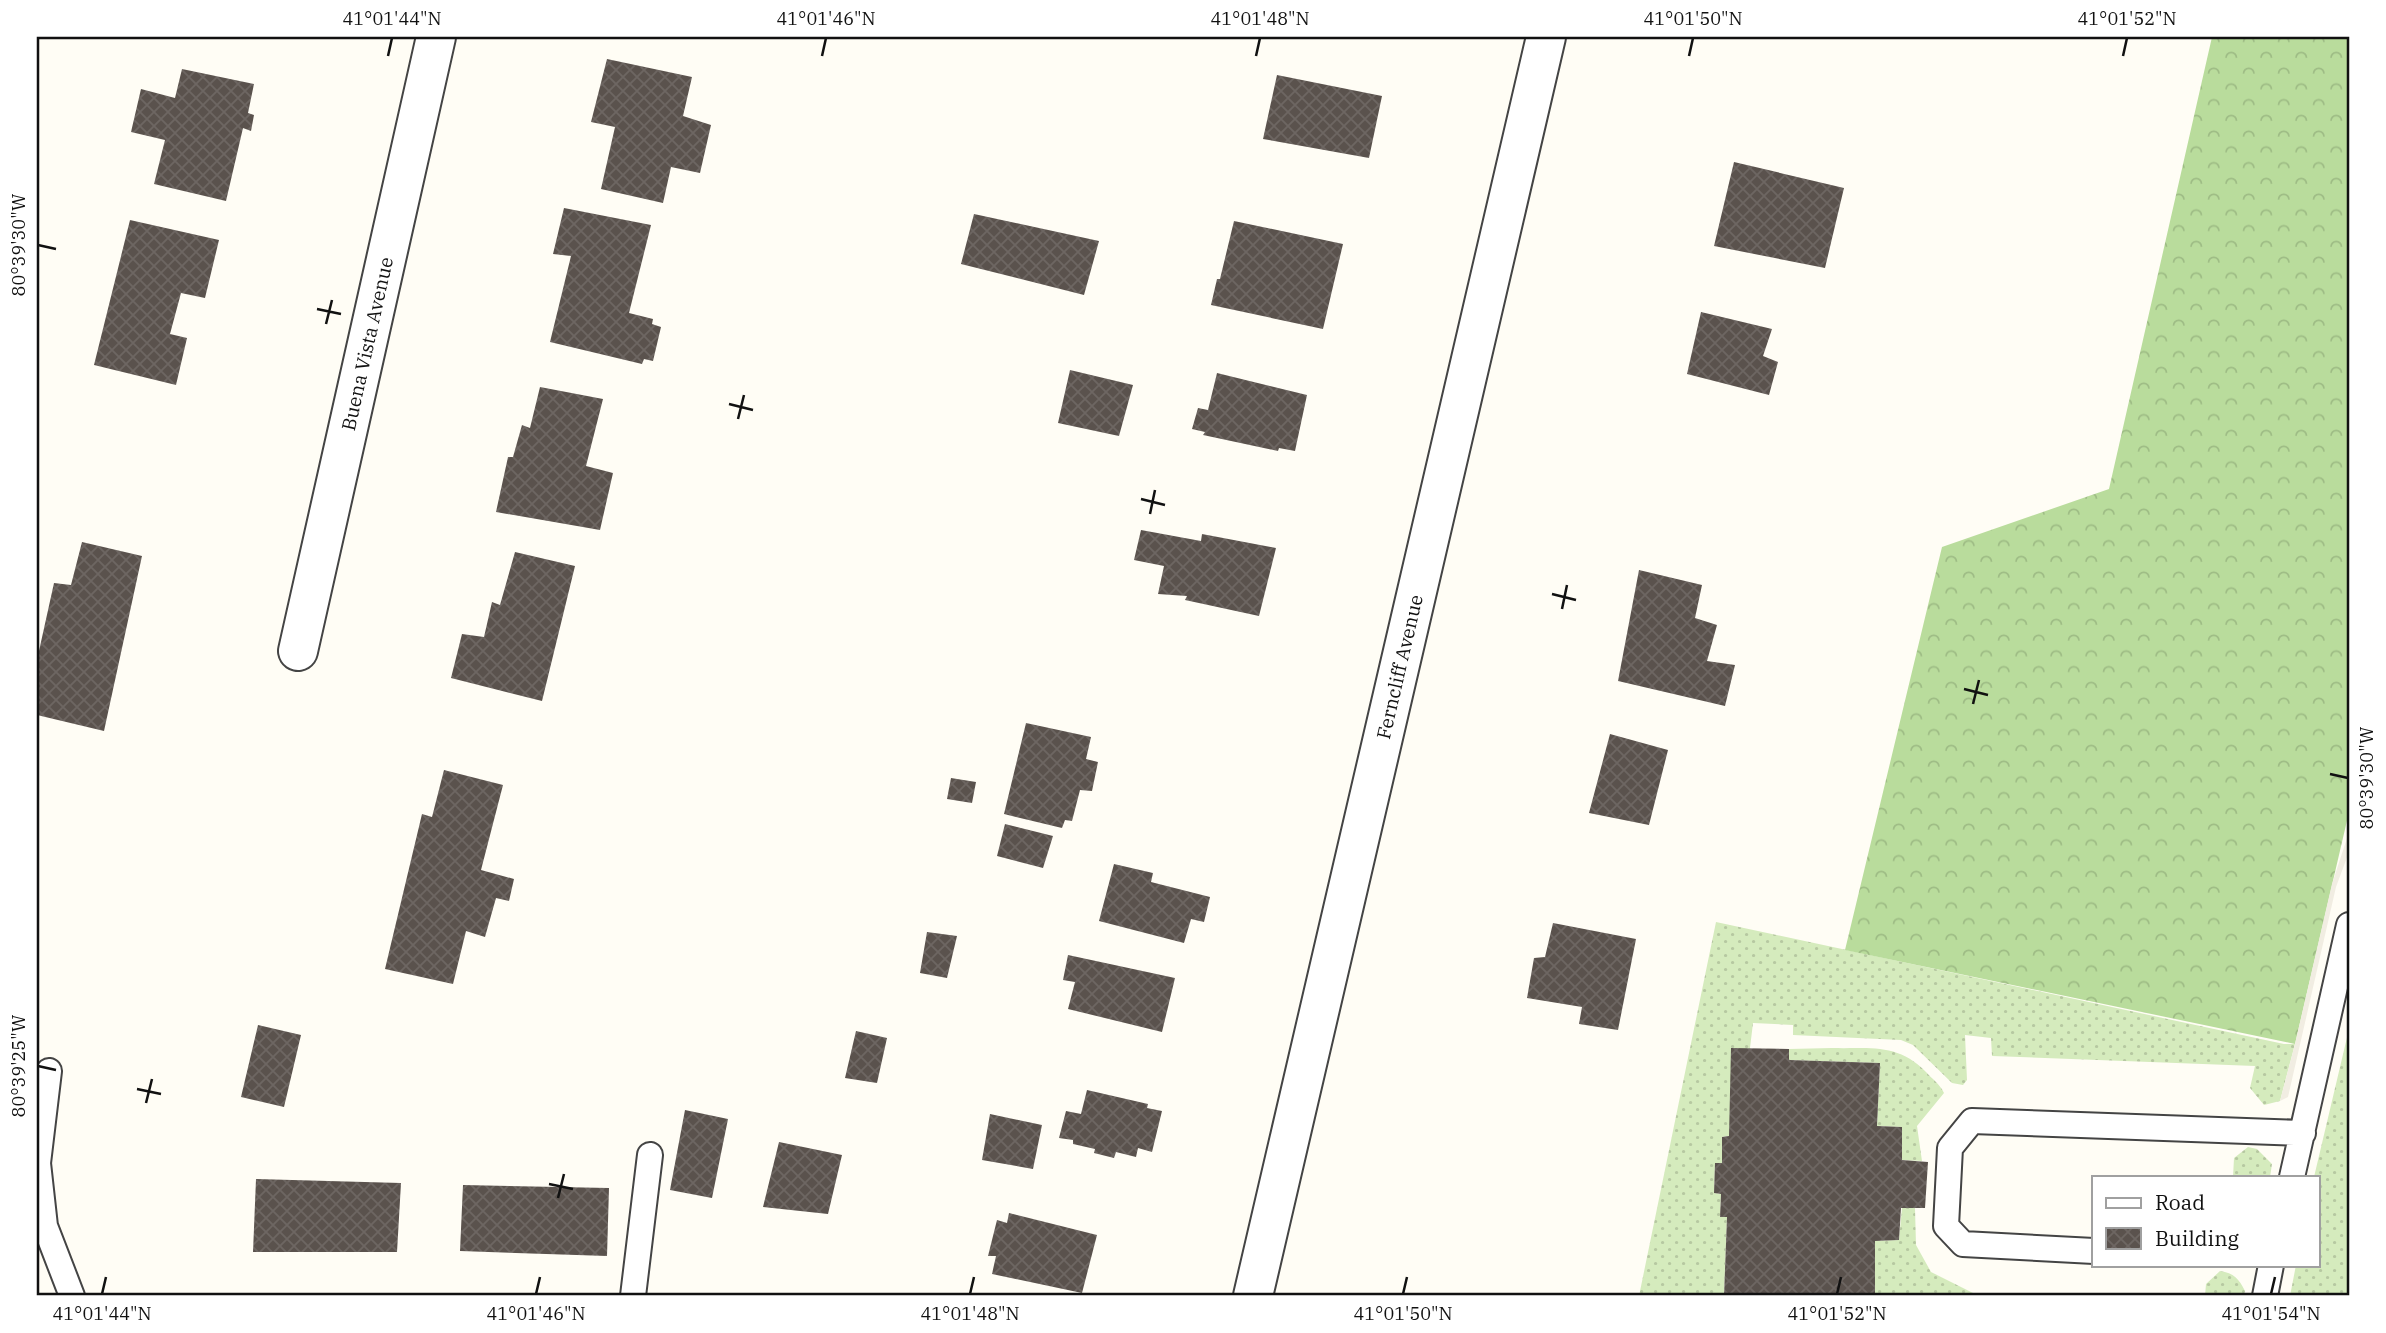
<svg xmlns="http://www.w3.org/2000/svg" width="2386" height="1333" font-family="'IBM Plex Serif',serif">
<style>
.grass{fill:url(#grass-dots)}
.forest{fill:url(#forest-crowns)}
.plaza{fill:#f1ede2}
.building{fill:url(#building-cross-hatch)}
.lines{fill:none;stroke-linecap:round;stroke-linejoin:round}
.service-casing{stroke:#444;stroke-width:28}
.minor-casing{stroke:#444;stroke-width:42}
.service{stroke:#fff;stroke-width:24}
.minor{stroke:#fff;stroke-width:38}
.ticks{fill:none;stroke:#111;stroke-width:2.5}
.labels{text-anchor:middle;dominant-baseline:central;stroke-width:7;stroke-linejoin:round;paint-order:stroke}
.street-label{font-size:19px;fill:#111;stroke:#fff}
.neatline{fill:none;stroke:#111;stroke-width:2.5}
.ticks-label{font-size:18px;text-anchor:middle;fill:#111}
</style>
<defs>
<pattern id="grass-dots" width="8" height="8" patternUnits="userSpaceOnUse" patternTransform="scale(1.75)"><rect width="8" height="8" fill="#d5ebbd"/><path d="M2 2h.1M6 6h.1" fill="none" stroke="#b6c8a1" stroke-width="1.8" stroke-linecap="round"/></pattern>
<pattern id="forest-crowns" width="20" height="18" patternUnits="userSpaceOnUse" patternTransform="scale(1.75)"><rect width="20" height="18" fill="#b9dc9c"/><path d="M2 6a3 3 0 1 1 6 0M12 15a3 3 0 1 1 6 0" fill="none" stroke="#9ebc85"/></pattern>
<pattern id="building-cross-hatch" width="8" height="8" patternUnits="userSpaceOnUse" patternTransform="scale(1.75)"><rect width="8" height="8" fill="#5a524d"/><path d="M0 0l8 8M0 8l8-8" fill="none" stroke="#6d6662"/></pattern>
</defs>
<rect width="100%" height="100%" fill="#fffdf5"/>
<path class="grass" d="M1716 922 2284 1044H2295L2280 1101 2264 1105 2250 1088 2255 1066 1992 1056 1991 1038 1965 1035 1967 1080 1963 1085 1952 1083 1913 1045 1901 1040 1793 1035V1025L1753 1023 1750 1048 1729 1136 1722 1137V1163H1715L1714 1193 1721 1194 1720 1216 1727 1217 1724 1296H1639Z
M2349 1029V1296H2290L2296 1265H2318V1177H2314Z
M1832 1048C1870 1049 1898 1043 1926 1072 1932 1079 1940 1084 1944 1093L1917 1126 1922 1161 1902 1160V1127L1877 1126 1880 1063 1789 1060V1049Z
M2248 1147 2257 1149 2272 1164 2270 1177H2233L2234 1158Z
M1902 1208H1915L1916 1245 1931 1272 1979 1296H1875V1241L1899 1240Z
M2220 1271C2234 1273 2239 1279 2245 1291L2244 1296H2205L2206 1284Z"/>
<path class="forest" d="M2212 37H2349V812L2295 1044 1845 950 1942 547 2109 489Z"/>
<path class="plaza" d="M2349 832V852L2336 887 2288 1097 2280 1101 2295 1044 2332 884Z"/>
<path class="building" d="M607 59 692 77 683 116 711 125 700 173 671 167 663 203 601 189 615 127 591 122Z
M182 69 254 84 248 113 254 115 251 131 243 128 226 201 154 184 165 140 131 132 141 89 175 98Z
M1277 75 1382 96 1369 158 1263 139Z
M1734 162 1844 188 1825 268 1714 246Z
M564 208 651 225 629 313 653 319 652 324 661 327 653 361 644 359 642 364 550 342 571 256 553 254Z
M974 214 1099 241 1084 295 961 264Z
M130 220 219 240 205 298 181 293 170 334 187 338 176 385 94 365Z
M1234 221 1343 244 1323 329 1211 305 1217 279H1220Z
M1701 312 1772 329 1763 356 1778 362 1769 395 1687 374Z
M1070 370 1133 385 1119 436 1058 423Z
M1217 373 1307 395 1295 451 1279 448 1278 451 1203 435 1205 432 1192 429 1198 408 1208 410Z
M540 387 603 399 586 466 613 473 600 530 496 512 508 457H513L522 425 530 428Z
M1141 530 1201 541 1202 534 1276 548 1259 616 1185 600 1187 596 1158 594 1164 566 1134 560Z
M82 542 142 556 104 731 37 715V660L54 583 71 585Z
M515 552 575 566 542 701 451 678 462 634 484 637 492 602 500 605Z
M1639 570 1702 585 1695 618 1717 625 1707 661 1735 665 1725 706 1618 681Z
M1026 723 1091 737 1086 759 1098 762 1092 791 1080 790 1072 821 1065 820 1062 828 1004 814Z
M1610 734 1668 750 1649 825 1589 813Z
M444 770 503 785 481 870 514 879 509 901 496 898 485 937 466 931 453 984 385 969 422 814 432 817Z
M951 778 976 782 972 803 947 799Z
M1005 824 1053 836 1043 868 997 856Z
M1114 864 1153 873 1151 882 1210 897 1204 922 1191 919 1184 943 1099 921Z
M1553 923 1636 939 1618 1030 1579 1024 1582 1007 1527 998 1534 958 1545 957Z
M927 932 957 936 947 978 920 973Z
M1068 955 1175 978 1162 1032 1068 1009 1075 982 1063 980Z
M258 1025 301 1035 284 1107 241 1097Z
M856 1031 887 1038 877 1083 845 1078Z
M1731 1048 1789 1049V1060L1880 1063 1877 1126 1902 1127V1160L1928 1162 1925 1208H1901L1899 1240 1875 1241V1296H1724L1727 1217H1720L1721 1194 1714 1193 1715 1163H1722V1137L1729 1136Z
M1087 1090 1148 1104 1147 1108 1162 1111 1152 1152 1138 1148 1136 1157 1116 1152 1114 1158 1094 1153 1095 1149 1073 1144V1140L1059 1138 1066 1111 1081 1114Z
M685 1110 728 1119 712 1198 670 1190Z
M990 1114 1042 1125 1033 1169 982 1160Z
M779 1142 842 1155 828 1214 763 1207Z
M256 1179 401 1183 397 1252H253Z
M463 1185 609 1188 607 1256 460 1251Z
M1009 1213 1097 1235 1082 1293 992 1274 996 1256H988L997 1220 1007 1223Z"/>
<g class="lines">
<defs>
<path id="service" d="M49 1071 38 1163 45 1226 72 1296
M2292 1177 2349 925
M2094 1251 1963 1244 1946 1226 1950 1148 1972 1121 2303 1133
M633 1296 650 1155
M2265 1296 2271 1265"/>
<g id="minor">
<path id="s1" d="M298 651 436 37"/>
<path id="s2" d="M1253 1296 1546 37"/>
</g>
</defs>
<use href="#service" class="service-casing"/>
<use href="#minor" class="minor-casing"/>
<use href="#service" class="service"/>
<use href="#minor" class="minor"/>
</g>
<path class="ticks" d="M388 56 392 38M822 56 826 38M1256 56 1260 38M1689 56 1693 38M2123 56 2127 38M38 245 56 249M317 309 341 314M326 324 332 300M729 404 753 410M738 419 744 395M1141 499 1165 505M1150 514 1155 490M1552 594 1576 600M1562 609 1567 585M1964 689 1988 695M1973 704 1979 680M2330 774 2348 778M38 1066 56 1070M137 1089 161 1094M146 1103 152 1079M549 1184 573 1189M558 1198 564 1174M102 1294 106 1277M536 1294 540 1277M970 1294 974 1277M1403 1294 1407 1277M1837 1294 1841 1277M2271 1294 2275 1277"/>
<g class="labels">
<g class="street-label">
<text stroke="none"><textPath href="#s1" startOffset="315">Buena Vista Avenue</textPath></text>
<text stroke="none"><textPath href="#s2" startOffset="646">Ferncliff Avenue</textPath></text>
</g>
</g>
<rect width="2386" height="1333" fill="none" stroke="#ffffff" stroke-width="77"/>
<rect x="2092" y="1176" width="228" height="91" fill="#ffffff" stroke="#a0a0a0" stroke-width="2"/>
<rect x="2106" y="1198" width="35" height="10" fill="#ffffff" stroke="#a0a0a0" stroke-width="2"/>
<text x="2155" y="1210" font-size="21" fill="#111111">Road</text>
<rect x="2106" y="1228" width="35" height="21" fill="url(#building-cross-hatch)" stroke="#a0a0a0" stroke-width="2"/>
<text x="2155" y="1246" font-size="21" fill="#111111">Building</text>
<rect x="38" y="38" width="2310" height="1256" class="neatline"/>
<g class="ticks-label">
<text x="392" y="25">41°01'44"N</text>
<text x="826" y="25">41°01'46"N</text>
<text x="1260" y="25">41°01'48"N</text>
<text x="1693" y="25">41°01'50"N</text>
<text x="2127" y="25">41°01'52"N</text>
<text transform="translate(19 245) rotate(-90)" y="6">80°39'30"W</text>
<text transform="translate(2367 778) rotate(-90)" y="6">80°39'30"W</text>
<text transform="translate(19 1066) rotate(-90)" y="6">80°39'25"W</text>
<text x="102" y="1320">41°01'44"N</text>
<text x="536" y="1320">41°01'46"N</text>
<text x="970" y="1320">41°01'48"N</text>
<text x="1403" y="1320">41°01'50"N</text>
<text x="1837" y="1320">41°01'52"N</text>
<text x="2271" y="1320">41°01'54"N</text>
</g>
</svg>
